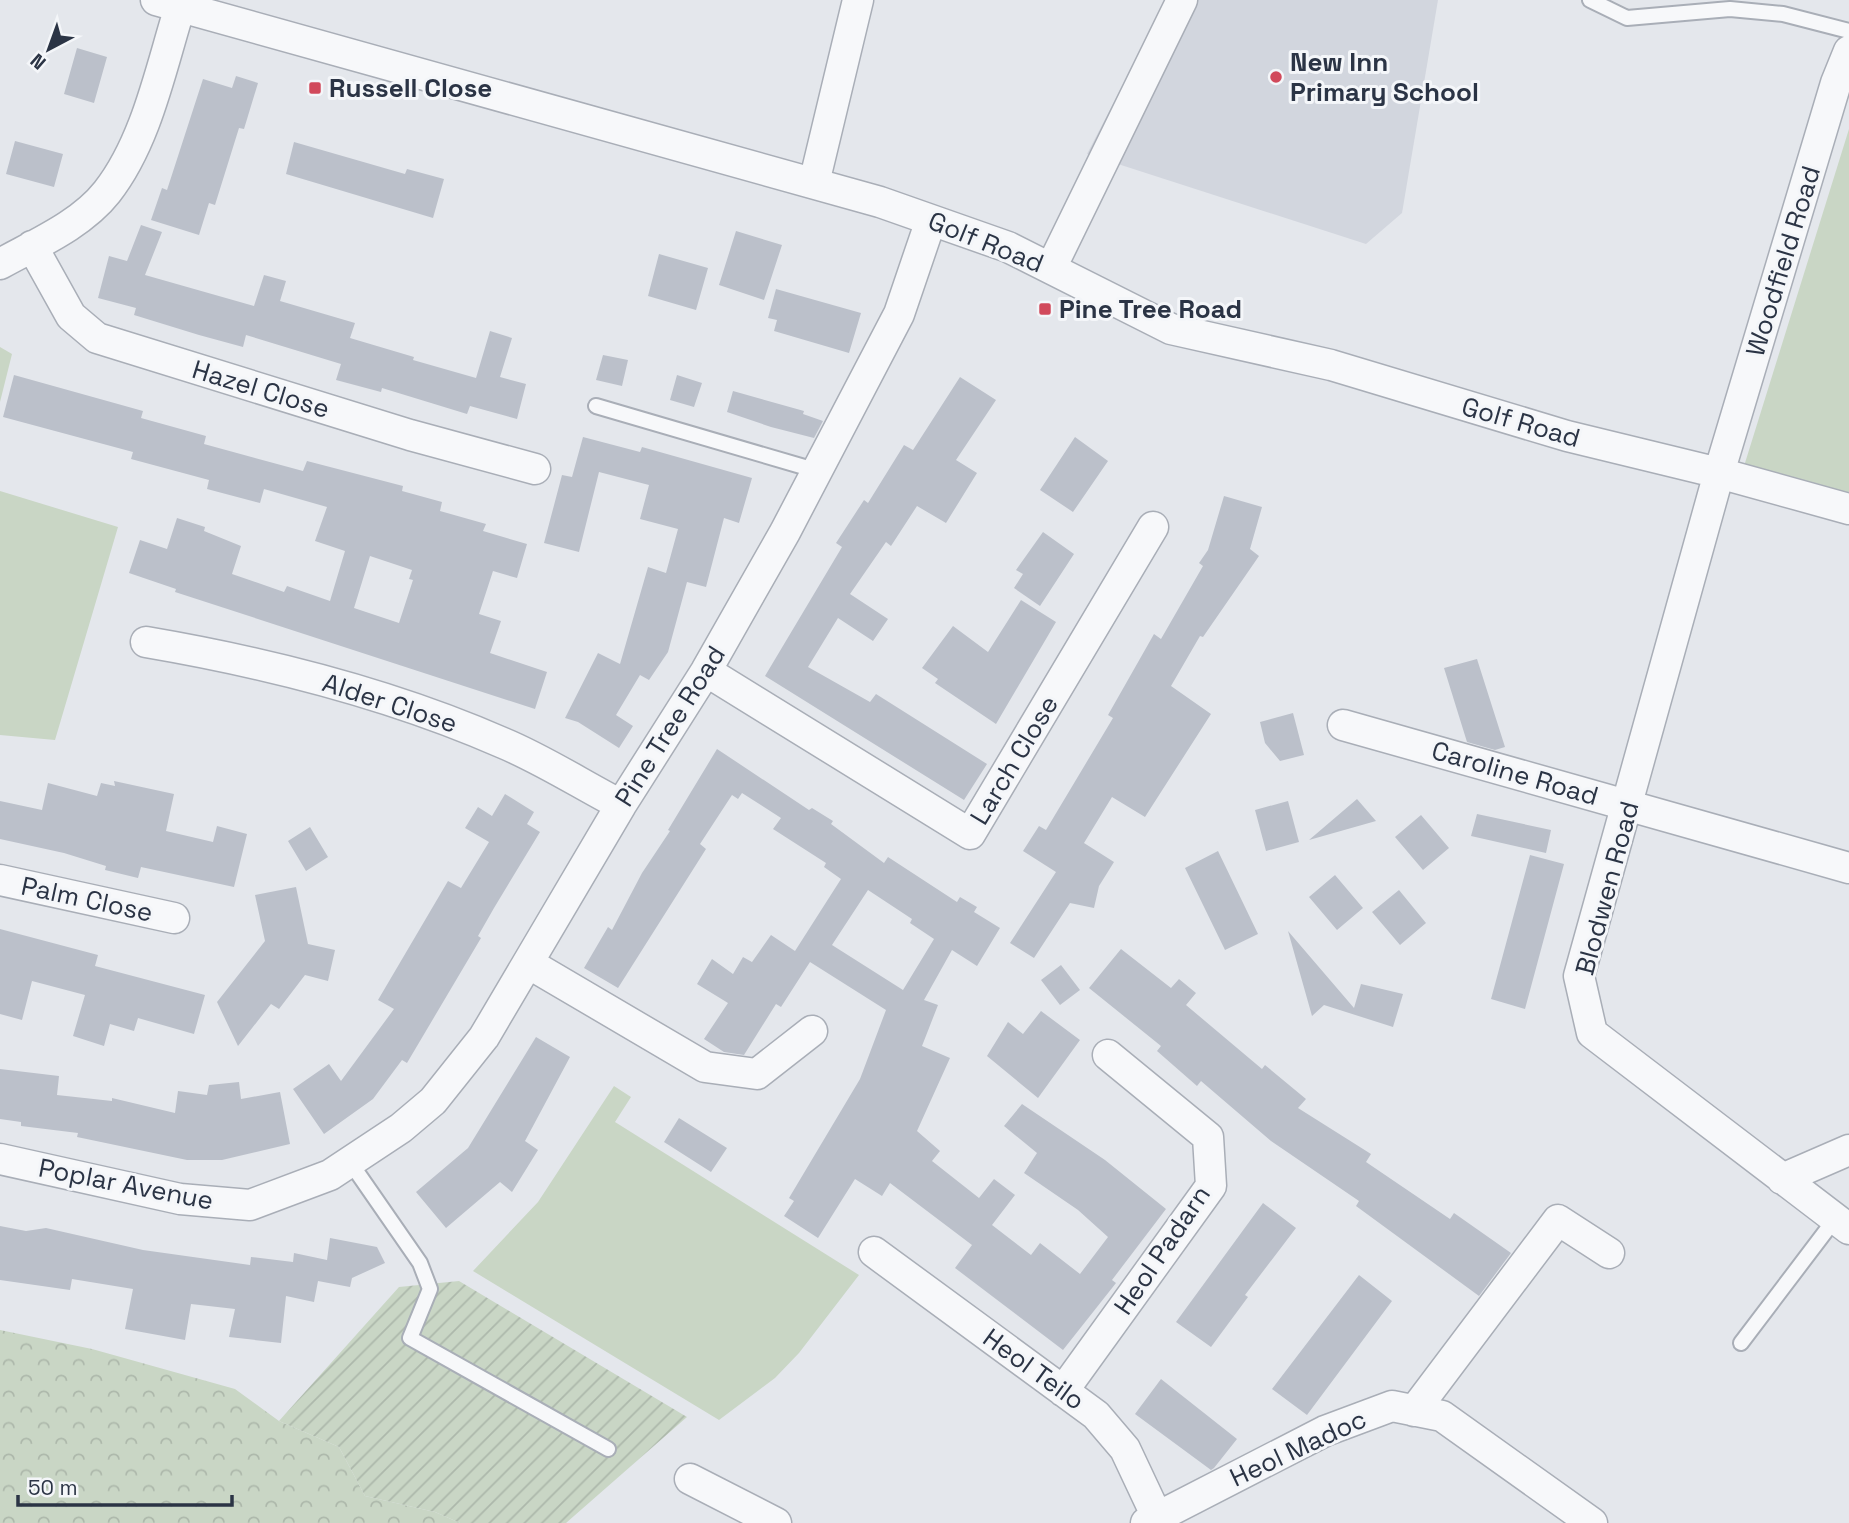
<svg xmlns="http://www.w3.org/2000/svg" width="1849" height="1523" font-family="'Space Grotesk',sans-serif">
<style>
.built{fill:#d2d6de}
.green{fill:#c9d6c5}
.forest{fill:url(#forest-crowns)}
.garden{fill:url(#garden-furrows)}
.building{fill:#bbc0ca;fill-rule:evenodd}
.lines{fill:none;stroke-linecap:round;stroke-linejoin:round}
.lane-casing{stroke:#a9aeb7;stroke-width:18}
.street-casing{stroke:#a9aeb7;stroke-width:33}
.lane{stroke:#f7f8fa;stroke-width:14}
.street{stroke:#f7f8fa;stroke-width:30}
.poi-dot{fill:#d1495b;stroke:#f4f6f9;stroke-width:2.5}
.labels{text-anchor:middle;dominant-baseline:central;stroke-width:6;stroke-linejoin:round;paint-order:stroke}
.poi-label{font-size:26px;font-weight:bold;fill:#2b3445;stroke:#f4f6f9;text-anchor:start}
.street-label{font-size:26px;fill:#2b3445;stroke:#f4f6f9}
</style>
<defs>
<pattern id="forest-crowns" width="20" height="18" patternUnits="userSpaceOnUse" patternTransform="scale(1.75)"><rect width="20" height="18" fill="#c9d6c5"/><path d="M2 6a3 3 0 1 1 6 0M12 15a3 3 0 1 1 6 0" fill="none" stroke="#adb8ab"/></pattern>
<pattern id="garden-furrows" width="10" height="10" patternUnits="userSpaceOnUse" patternTransform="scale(1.75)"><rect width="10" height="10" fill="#c9d6c5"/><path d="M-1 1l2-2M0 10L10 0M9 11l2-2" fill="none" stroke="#adb8ab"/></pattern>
</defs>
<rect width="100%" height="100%" fill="#e4e7ec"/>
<path class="built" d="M1167 0H1438L1402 213 1366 244 1087 154Z"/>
<path class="green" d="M1849 129V509L1740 479Z
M0 347 12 354 0 402Z
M0 491 118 527 55 740 0 735Z
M614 1086 631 1097 615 1122 859 1275 799 1353 775 1378 719 1420 473 1271 538 1202Z"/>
<path class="forest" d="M0 1330 92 1349 235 1389 279 1421 339 1447 365 1496 435 1512 460 1523H0Z"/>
<path class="garden" d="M459 1281 687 1417 566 1523H460L435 1512 365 1496 339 1447 279 1421 399 1287Z"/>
<path class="building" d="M77 48 107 57 94 103 64 94Z
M236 76 258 83 244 129 239 128 215 205 209 203 199 235 151 220 162 188 167 190 203 79 232 88Z
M15 141 63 154 54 187 6 174Z
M294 142 405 174 407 169 444 179 433 218 286 174Z
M141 225 162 232 145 275 254 306 264 275 286 281 280 301 355 323 350 338 414 357 413 360 476 378 490 331 512 338 500 377 526 384 517 419 470 406 467 414 382 388 381 392 336 380 341 364 246 335 243 347 199 335 134 315 136 308 98 298 109 256 127 261Z
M736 231 782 245 764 300 719 285Z
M659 254 708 268 696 310 648 296Z
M776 289 861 313 849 353 774 331 777 320 768 318Z
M603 355 628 360 622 386 596 380Z
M14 375 143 411 141 418 206 436 204 444 303 471 307 461 403 486 402 491 442 502 440 511 486 524 483 531 527 544 517 578 493 571 479 614 501 621 490 653 547 672 535 709 175 592 176 589 129 573 140 540 167 549 177 518 205 527 204 531 241 546 232 574 284 592 287 586 330 601 345 551 315 541 327 507 264 489 260 503 207 489 209 480 131 459 133 452 3 417ZM370 556 412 570 409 579 413 580 399 623 354 608Z
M677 375 702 383 694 407 670 400Z
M960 377 996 400 956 460 977 473 946 523 917 506 891 546 886 542 850 594 888 619 873 641 838 618 808 667 870 702 876 694 987 764 964 800 765 676 842 547 836 543 864 500 868 503 904 445 913 450Z
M733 391 804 411 803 414 823 421 814 438 771 427 727 412Z
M583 437 640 452 642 447 752 478 739 523 724 518 706 587 687 582 668 652 649 680 640 675 616 715 633 726 619 748 578 722 565 718 598 653 620 664 648 567 666 573 678 529 640 519 649 485 599 472 579 552 544 543 562 475 572 477Z
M1075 437 1108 461 1073 512 1040 490Z
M1224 496 1262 507 1250 549 1259 556 1203 637 1200 636 1171 686 1211 714 1145 817 1112 797 1084 843 1114 862 1099 886 1094 908 1070 903 1034 958 1010 943 1056 872 1023 851 1039 826 1046 830 1113 718 1108 715 1154 634 1161 639 1203 566 1199 563 1208 550Z
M1043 532 1074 554 1040 606 1014 588 1023 574 1016 570Z
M1021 600 1056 622 996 724 935 683 938 679 922 668 953 626 988 652Z
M1477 659 1505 747 1495 750 1467 742 1444 668Z
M1293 713 1304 755 1280 761 1265 743 1260 722Z
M717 749 809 810 812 808 833 821 831 824 884 863 888 857 957 902 960 897 977 907 974 912 1000 928 977 966 952 950 924 1000 938 1005 922 1046 950 1058 917 1131 940 1151 932 1161 979 1198 994 1179 1015 1195 992 1225 1031 1255 1040 1243 1080 1274 1108 1237 1078 1210 1024 1173 1037 1153 1004 1126 1022 1104 1105 1160 1166 1209 1112 1280 1116 1283 1063 1350 955 1268 972 1245 890 1183 882 1196 855 1179 818 1238 784 1216 794 1201 789 1198 860 1079 886 1010 810 962 781 1007 776 1004 744 1055 724 1052 704 1039 728 1003 697 984 712 959 733 974 743 957 752 962 771 935 795 951 841 879 824 867 826 863 773 829 781 818 742 793 738 799 732 795 700 844 706 849 618 988 584 968 608 927 612 930 642 873 670 831 668 830ZM868 890 912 919 910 923 934 939 903 990 832 945Z
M114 781 174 794 166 831 213 842 217 826 247 834 234 887 141 867 138 878 105 870 106 866 64 853 0 839V801L42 810 48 783 97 796 101 783 115 786Z
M505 794 534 812 527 824 540 832 494 908 478 936 481 938 407 1063 402 1060 373 1099 324 1134 293 1089 329 1064 341 1081 394 1009 378 1000 448 881 461 888 489 842 465 828 478 807 492 816Z
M1357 799 1376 821 1309 840Z
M1288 801 1299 842 1266 851 1255 810Z
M1477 814 1551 830 1546 853 1471 836Z
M1421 815 1449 848 1423 870 1395 837Z
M310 827 328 857 306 871 288 841Z
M1218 851 1258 934 1225 950 1185 868Z
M1530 855 1564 864 1525 1009 1491 999Z
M1335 875 1363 908 1337 930 1309 897Z
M296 887 308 944 335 950 328 981 305 975 279 1009 271 1004 238 1046 217 1002 265 941 255 895Z
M1399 890 1426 923 1400 945 1372 912Z
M0 929 98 955 95 966 205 995 194 1034 138 1018 134 1031 110 1024 104 1046 73 1036 85 995 32 981 22 1020 0 1014Z
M1288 931 1354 1008 1361 984 1403 994 1393 1027 1324 1005 1312 1016Z
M1121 949 1171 988 1179 979 1196 993 1186 1005 1262 1069 1265 1065 1306 1099 1298 1108 1371 1154 1366 1162 1450 1219 1454 1213 1511 1253 1479 1296 1356 1206 1359 1201 1271 1141 1201 1081 1197 1086 1157 1051 1161 1046 1089 988Z
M1061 965 1080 990 1060 1005 1041 980Z
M1041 1011 1080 1040 1038 1098 987 1056 1008 1022 1023 1034Z
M536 1037 570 1057 525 1141 538 1150 512 1192 500 1182 446 1228 416 1192 468 1148Z
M0 1069 59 1076 57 1095 112 1101V1098L175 1113 178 1091 207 1095 209 1085 239 1082 241 1099 280 1092 290 1144 222 1160H187L77 1137 78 1133 21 1126V1122L0 1119Z
M679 1118 727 1148 711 1172 664 1142Z
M1263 1203 1296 1228 1245 1295 1248 1297 1211 1347 1176 1322Z
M0 1226 26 1231 46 1228 143 1250 250 1265 251 1257 293 1262 294 1253 327 1260 330 1238 377 1247 385 1263 352 1278 350 1287 318 1281 314 1302 286 1296 281 1343 229 1337 235 1309 191 1304 185 1340 125 1329 133 1289 72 1279 70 1290 0 1280Z
M1359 1275 1392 1301 1307 1415 1272 1389Z
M1161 1379 1237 1439 1214 1468 1211 1470 1135 1414Z"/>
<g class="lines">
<defs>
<path id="lane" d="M1590 0 1627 18 1730 9 1783 14 1849 31
M596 406 818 471
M350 1162 420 1263 430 1289 410 1338 608 1449
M1741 1343 1835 1219"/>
<path id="street" d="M156 0 880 202 1008 247 1171 329 1331 365 1567 436 1719 473 1849 509
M1849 51 1836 83 1719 473 1579 976 1592 1033 1849 1229
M814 183 858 0
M32 246 71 316 97 338 410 435 535 469
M0 264C36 244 81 225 107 192 147 141 161 67 180 7
M1051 268 1182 0
M146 642C269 663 389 693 503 743 544 760 582 785 621 805
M706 671 970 834 1153 527
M1343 725 1849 868
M0 880 174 918
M528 963 705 1067 757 1074 812 1031
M0 1159 180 1199 250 1205 330 1175 401 1128 433 1101 484 1037 621 805 706 671 785 532 899 314 931 220
M1782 1179 1849 1150
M874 1252 1096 1415 1125 1449 1157 1517
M1063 1391 1211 1186 1208 1137 1108 1055
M1414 1411 1558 1220 1609 1253
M690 1479 776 1523
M1146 1523 1325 1431 1392 1406 1442 1416 1592 1523"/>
</defs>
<use href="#lane" class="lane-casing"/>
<use href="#street" class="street-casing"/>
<use href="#lane" class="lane"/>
<use href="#street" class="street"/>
</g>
<g class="poi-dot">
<circle cx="1276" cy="77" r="7"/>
<rect x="308" y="81" width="14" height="14" rx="3.5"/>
<rect x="1038" y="302" width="14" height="14" rx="3.5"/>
</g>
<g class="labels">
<g class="poi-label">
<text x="1290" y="62">New Inn<tspan x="1290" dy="30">Primary School</tspan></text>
<text x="329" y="88">Russell Close</text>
<text x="1059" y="309">Pine Tree Road</text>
</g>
<g class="street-label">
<text transform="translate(986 242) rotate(22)">Golf Road</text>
<text transform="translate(1783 261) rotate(-73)">Woodfield Road</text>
<text transform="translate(261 389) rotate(17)">Hazel Close</text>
<text transform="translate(1521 422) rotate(16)">Golf Road</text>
<text transform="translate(390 703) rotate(18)">Alder Close</text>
<text transform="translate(670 726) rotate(-58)">Pine Tree Road</text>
<text transform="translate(1014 760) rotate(-59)">Larch Close</text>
<text transform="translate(1515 773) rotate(16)">Caroline Road</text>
<text transform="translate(1607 888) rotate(-75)">Blodwen Road</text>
<text transform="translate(87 899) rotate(12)">Palm Close</text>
<text transform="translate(126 1184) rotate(11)">Poplar Avenue</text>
<text transform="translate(1162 1250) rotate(-56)">Heol Padarn</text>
<text transform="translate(1034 1369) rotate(36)">Heol Teilo</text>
<text transform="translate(1298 1448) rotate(-25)">Heol Madoc</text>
</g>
</g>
<g transform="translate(49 49) rotate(221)" stroke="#f4f6f9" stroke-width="5" paint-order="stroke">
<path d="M0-5L12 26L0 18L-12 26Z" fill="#2b3445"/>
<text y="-10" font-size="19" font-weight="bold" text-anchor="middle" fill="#2b3445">N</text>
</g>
<path d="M18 1495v10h214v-10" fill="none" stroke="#2b3445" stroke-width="3.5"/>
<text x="28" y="1495" font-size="21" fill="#2b3445" stroke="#f4f6f9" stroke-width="5" paint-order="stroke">50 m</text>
</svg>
